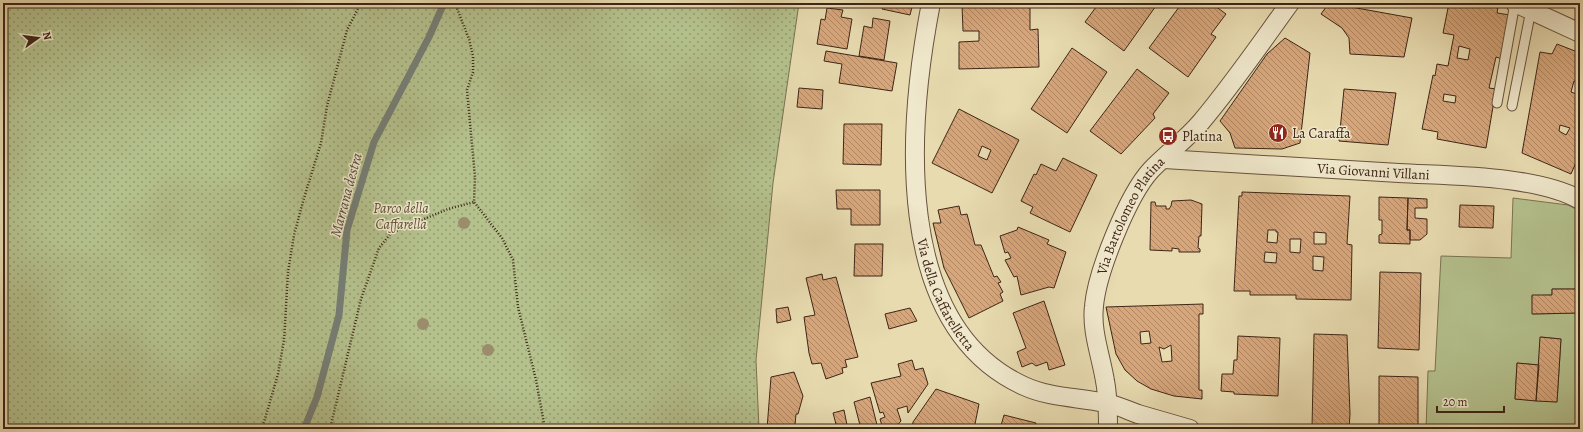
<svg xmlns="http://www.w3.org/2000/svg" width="1583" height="432" font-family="Alegreya,serif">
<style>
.green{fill:#b4c18d;stroke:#797352;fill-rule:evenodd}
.park{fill:url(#park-dots);stroke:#797352}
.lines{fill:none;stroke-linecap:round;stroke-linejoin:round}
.stream{stroke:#757e75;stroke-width:7}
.building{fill:url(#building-back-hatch);stroke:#3e2517;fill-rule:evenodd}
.service-casing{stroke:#68523d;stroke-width:11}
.minor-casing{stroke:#68523d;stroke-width:20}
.path{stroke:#3e2517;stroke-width:2.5;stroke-dasharray:1 2;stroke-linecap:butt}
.service{stroke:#f0e8cc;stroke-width:9}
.minor{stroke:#f0e8cc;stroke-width:18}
.tree{fill:#9b8c6c}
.labels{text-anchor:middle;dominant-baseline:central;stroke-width:3;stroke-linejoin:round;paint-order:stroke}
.poi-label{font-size:14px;fill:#3e2517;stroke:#f0e8cc;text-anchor:start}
.street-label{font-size:14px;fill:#3e2517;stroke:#f0e8cc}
.park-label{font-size:14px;font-style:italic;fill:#5c4c34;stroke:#f0e8cc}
.water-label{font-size:15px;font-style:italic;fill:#554a3e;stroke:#f0e8cc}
</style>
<defs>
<pattern id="park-dots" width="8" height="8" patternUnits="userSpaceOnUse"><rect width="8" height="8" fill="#b4c18d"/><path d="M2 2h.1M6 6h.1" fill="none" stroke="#949d72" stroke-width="1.8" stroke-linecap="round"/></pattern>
<pattern id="building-back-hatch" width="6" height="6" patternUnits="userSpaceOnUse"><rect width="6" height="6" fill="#d7a67a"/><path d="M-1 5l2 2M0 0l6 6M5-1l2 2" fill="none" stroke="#b08763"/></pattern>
</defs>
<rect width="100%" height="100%" fill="#e8dbb0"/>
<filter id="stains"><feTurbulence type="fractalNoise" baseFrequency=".005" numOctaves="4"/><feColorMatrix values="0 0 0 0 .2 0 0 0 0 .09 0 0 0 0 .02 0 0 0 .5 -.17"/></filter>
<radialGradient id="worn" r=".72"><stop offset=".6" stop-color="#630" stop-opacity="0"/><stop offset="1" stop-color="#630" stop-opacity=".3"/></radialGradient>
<path class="green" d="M1513 198 1568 205 1580 211V289H1552V295L1532 296 1533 314 1580 313V429H1426L1428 371H1435L1441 256 1511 258ZM1541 337 1561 339 1557 402 1515 399 1517 363 1539 365Z"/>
<path class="park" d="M3 3H799L773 183 756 360 759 429H3Z"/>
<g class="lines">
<path class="stream" d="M304 429 317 397 339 315 347 230 374 142 429 37 444 3"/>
</g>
<path class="building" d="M883 3H913L910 15 882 9Z
M982 3H1024V6L1030 5V30L1038 29 1039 67 959 69V42L979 41V31H963L962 5H982Z
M1099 3H1158L1124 51 1085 22Z
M1182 3H1211L1226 14 1211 34 1216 37 1188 77 1149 48Z
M1329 3 1412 18 1404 57 1350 54 1349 38 1342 28 1321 14Z
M1449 3H1477L1498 7 1497 13 1510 15 1502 59 1496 57 1489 88 1496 89 1486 148 1437 139 1438 132 1422 129 1433 75 1435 76 1437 64 1448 66 1454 35 1443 33ZM1459 46 1470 49 1468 60 1457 58ZM1444 94 1456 96 1455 103 1443 101Z
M827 8 843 10 841 17 852 19 847 49 817 44 821 19 825 20Z
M873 18 890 21 884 60 859 56 864 26 872 28Z
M1285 38 1310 53 1300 143 1282 149 1235 148 1230 133 1220 121 1267 54Z
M1557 44 1580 53V84L1574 81 1571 92 1579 95 1580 93V161L1577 160 1571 174 1522 153 1540 52 1552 54ZM1560 125 1570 128 1566 135 1559 131Z
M1072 48 1107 72 1067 133 1031 109Z
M826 51 897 63 892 91 839 83 842 64 824 61Z
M1137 69 1169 93 1153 114 1155 118 1121 154 1090 131Z
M799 88 823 90 822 109 797 107Z
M1344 89 1396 93 1388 145 1339 141Z
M959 109 1019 140 992 193 932 163ZM982 146 991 150 987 160 978 156Z
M844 124H882L881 165 843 164Z
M1063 158 1097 175 1070 232 1030 213 1033 207 1021 201 1034 174 1036 175 1041 164 1056 171Z
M836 190H880V225H851V209H837Z
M1242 192 1350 196 1347 244 1352 245 1351 300 1296 299V295H1250V291H1234L1239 196H1242ZM1268 230H1276V232H1278L1277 243 1267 242ZM1314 232 1326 233V244H1314ZM1290 239H1301L1300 253 1290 252ZM1265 252 1277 253 1276 263 1264 262ZM1313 256 1324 257 1323 271 1313 270Z
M1379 197 1408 198 1407 230H1410V244L1379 243V235L1382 234V220H1379Z
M1408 198 1427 199V208H1415V218L1427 219V234L1420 240H1410V230H1407Z
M1191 200 1202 204 1201 236H1199L1198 248 1200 249V252H1179V249L1172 248V251L1150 250 1151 202H1155L1156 206H1166V209H1169L1171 206 1172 201Z
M1460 205 1494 206 1493 228 1459 227Z
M959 206 961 215 967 214 975 245H981L994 277 997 276 1001 282 998 283 1003 292 1000 294 1003 301 969 318 944 268 933 223H941L938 210Z
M1018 227 1049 240 1047 244 1066 252 1054 288 1049 287 1021 295 1017 276 1014 277 1005 260 1011 258 1008 252 1005 253 1000 236 1017 230Z
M855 244H883L882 276H854Z
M1380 272 1421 273 1419 350 1378 348Z
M822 274 823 280 836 277 858 357 845 360 847 367 842 368 843 373 826 379 821 363 812 364 809 353 804 317 815 315 806 278Z
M1552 289H1580V313L1532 314V295H1552Z
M1044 301 1065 365 1049 370 1047 362 1036 366 1032 363 1022 367 1017 352 1026 348 1013 313Z
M1203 304V314H1199V390H1202V399L1174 396 1151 389 1137 381 1125 370 1116 354 1106 307ZM1149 331 1151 343 1141 344 1140 332ZM1171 345 1172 361 1162 362 1159 347 1164 349Z
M788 307 791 320 777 323 776 309Z
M910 308 917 321 889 329 885 314Z
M1314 334 1347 335 1350 414 1349 429 1312 428Z
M1238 336 1280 338 1278 396 1234 394V392L1221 391 1222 374H1233L1234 360H1237Z
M1540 337 1561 339 1557 402 1536 401Z
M912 360 915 370 923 368 928 384 908 413 907 406 897 409 901 421 894 429H883L880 419 885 417 883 412 880 413 871 383 901 376 898 364Z
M1517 363 1539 365 1536 401 1515 399Z
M794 372 803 396 798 414H796L795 425 780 429H767L771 377Z
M1379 376 1418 377V429H1379Z
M936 389 979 404 974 429H912L913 422Z
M870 397 878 429H861L854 402Z
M844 410 847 425 837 428 833 413Z
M1004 415 1036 423 1035 429H1000Z
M790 426 793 429H780Z"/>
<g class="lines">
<defs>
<path id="service" d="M1497 103 1515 3
M1512 106 1531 10"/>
<g id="minor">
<path id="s1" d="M931 3C908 121 890 325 1024 386 1050 398 1078 397 1106 403 1117 405 1127 410 1138 414 1155 419 1173 424 1190 429"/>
<path d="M1515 3 1580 33"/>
<path id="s2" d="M1164 159C1242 163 1320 168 1399 173 1450 176 1536 175 1580 200"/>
<path id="s3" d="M1108 429C1108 413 1108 396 1105 381 1101 356 1091 331 1094 306 1097 272 1128 195 1151 170 1167 153 1186 140 1201 122 1233 84 1261 43 1290 3"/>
</g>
</defs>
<use href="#service" class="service-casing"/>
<use href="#minor" class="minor-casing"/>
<path class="path" d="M457 3 456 6 469 39 473 56V72L467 90 475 177 474 202 502 238 513 260 518 307 536 380 545 429
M262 429 278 374 284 340 288 272 294 235 304 198 321 143 327 106 347 30 361 3
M330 429 361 299 379 248 391 233 448 209 474 202"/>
<use href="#service" class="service"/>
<use href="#minor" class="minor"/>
</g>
<g class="tree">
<circle cx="464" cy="223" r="6"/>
<circle cx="423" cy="324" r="6"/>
<circle cx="488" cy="350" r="6"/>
</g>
<defs>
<symbol id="restaurant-disc" viewBox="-11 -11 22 22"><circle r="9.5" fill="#8f2418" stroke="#f0e8cc"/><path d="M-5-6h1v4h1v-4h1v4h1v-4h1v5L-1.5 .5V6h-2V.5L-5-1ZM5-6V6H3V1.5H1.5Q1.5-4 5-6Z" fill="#fff"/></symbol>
<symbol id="bus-disc" viewBox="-11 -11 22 22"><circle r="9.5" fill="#8f2418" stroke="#f0e8cc"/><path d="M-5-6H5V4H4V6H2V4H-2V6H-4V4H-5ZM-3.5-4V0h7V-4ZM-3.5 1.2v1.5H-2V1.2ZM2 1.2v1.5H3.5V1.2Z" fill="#fff"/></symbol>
</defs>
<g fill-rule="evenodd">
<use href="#restaurant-disc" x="1267" y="122" width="22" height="22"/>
<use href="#bus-disc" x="1157" y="125" width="22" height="22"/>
</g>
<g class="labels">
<g class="poi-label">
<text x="1292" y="133">La Caraffa</text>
<text x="1182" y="136">Platina</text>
</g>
<g class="street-label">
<text stroke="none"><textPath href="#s2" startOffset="210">Via Giovanni Villani</textPath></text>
<text stroke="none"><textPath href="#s3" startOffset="223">Via Bartolomeo Platina</textPath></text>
<text stroke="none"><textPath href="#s1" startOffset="298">Via della Caffarelletta</textPath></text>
</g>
<g class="park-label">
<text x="401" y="208">Parco della<tspan x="401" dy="16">Caffarella</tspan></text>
</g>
<g class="water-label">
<text transform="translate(346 195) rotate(-75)">Marrana destra</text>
</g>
</g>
<rect width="1583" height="432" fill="none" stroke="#e8dbb0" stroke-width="16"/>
<rect x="4" y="4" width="1575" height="424" fill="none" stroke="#3e2517" stroke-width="2"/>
<rect x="8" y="8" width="1567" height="416" fill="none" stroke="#3e2517"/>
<g transform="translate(38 38) rotate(76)" stroke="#f0e8cc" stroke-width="3" paint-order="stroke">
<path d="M0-3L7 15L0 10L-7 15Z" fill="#3e2517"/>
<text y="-6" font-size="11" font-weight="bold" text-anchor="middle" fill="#3e2517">N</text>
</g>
<path d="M1437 406v6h67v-6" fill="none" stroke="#3e2517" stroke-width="2"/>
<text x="1443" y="406" font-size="12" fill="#3e2517" stroke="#f0e8cc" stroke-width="3" paint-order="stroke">20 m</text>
<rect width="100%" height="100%" filter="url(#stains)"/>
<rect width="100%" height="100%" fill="url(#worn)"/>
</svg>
